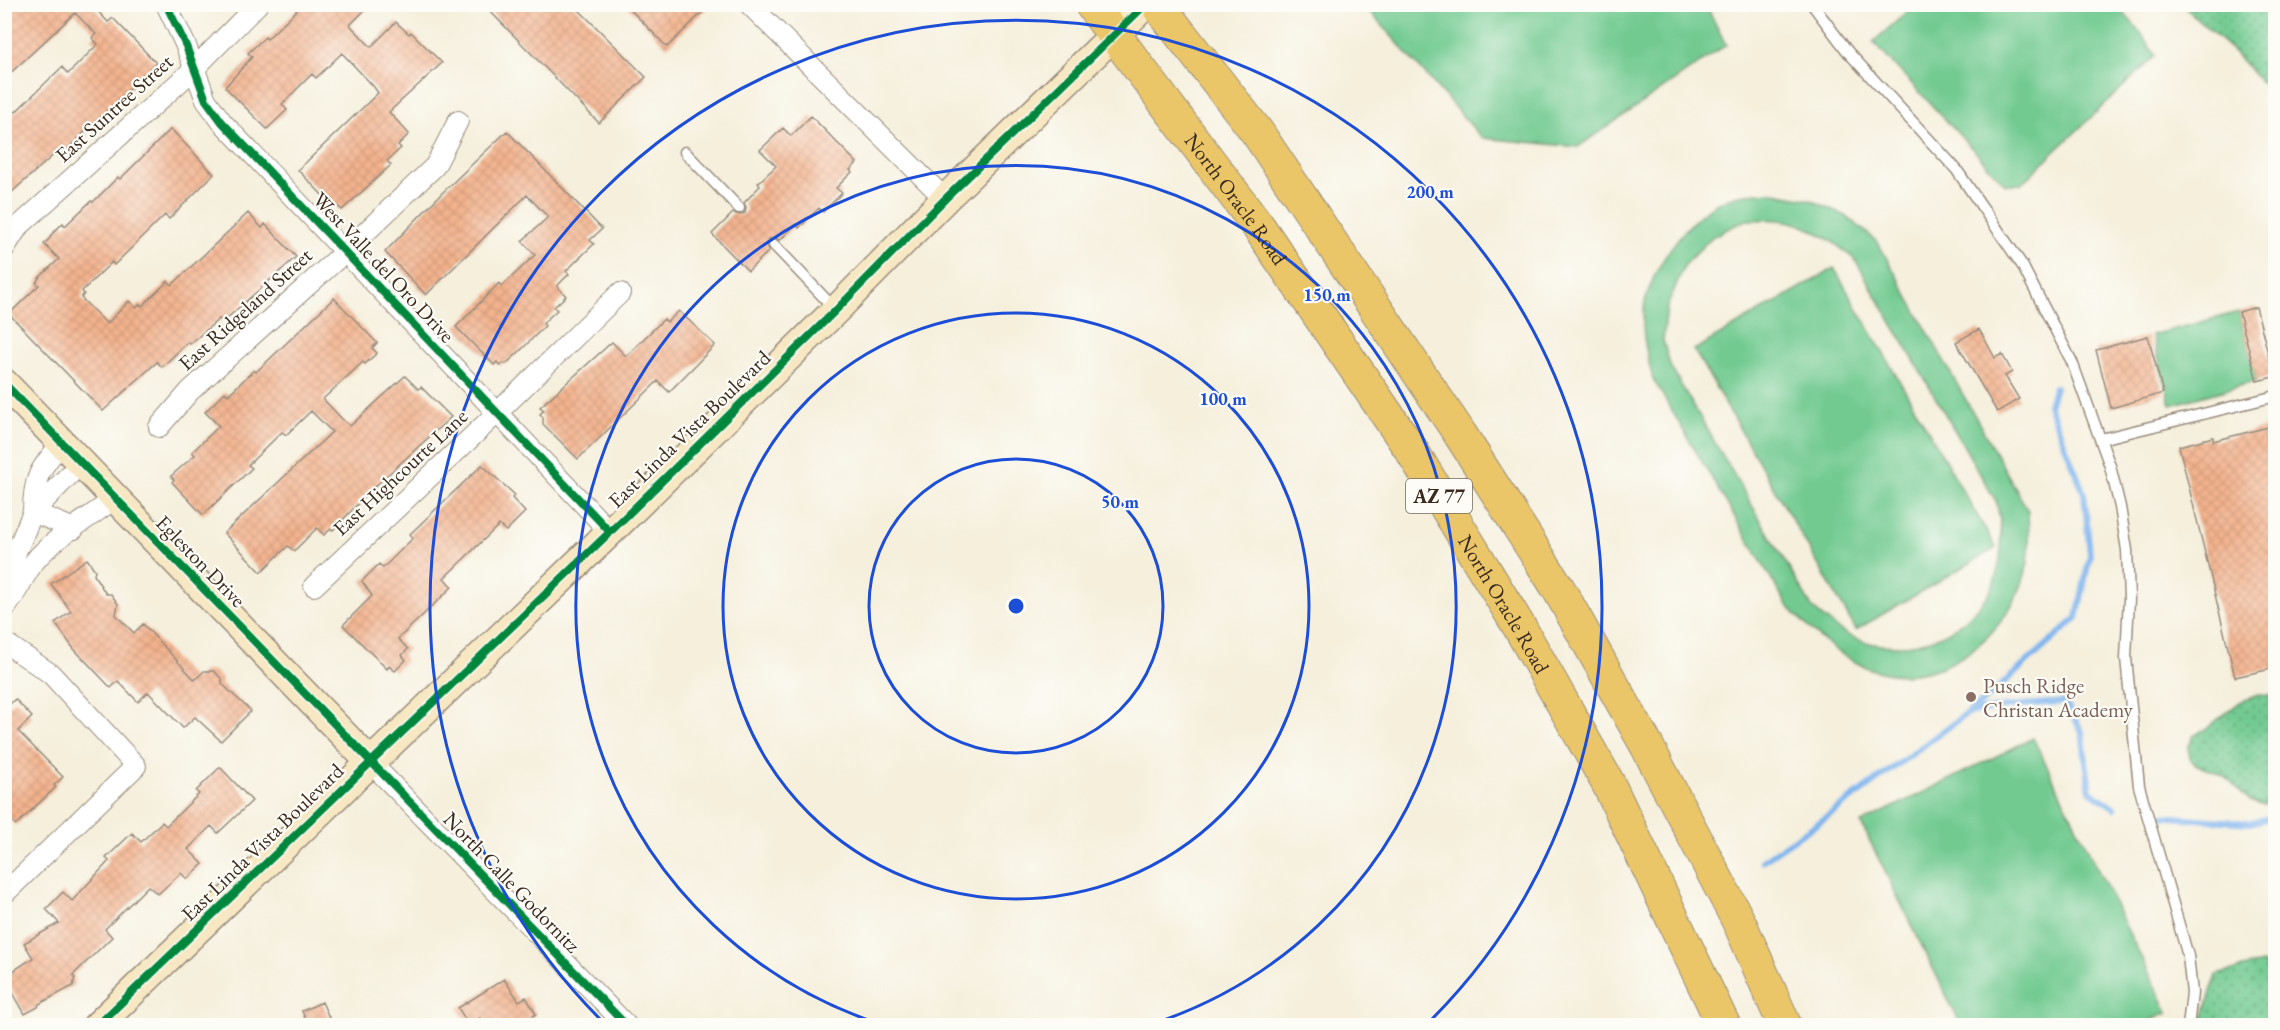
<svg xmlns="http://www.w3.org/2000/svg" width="2280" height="1030" font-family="'EB Garamond',serif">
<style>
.grass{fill:url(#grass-dots);stroke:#567a58;stroke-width:1.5}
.garden{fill:#72ca91;stroke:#567a58;stroke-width:1.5;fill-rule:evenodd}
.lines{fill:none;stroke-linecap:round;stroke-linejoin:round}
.stream{stroke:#80b5ee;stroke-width:6}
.building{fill:url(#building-cross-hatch)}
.lane-casing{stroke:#988c7d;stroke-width:13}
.street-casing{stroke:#988c7d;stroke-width:22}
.secondary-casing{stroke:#988c7d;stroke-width:31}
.highway-casing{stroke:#988c7d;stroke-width:35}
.lane{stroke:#fff;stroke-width:10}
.street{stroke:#fff;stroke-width:20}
.secondary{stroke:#f7e8c3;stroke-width:28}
.highway{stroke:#eac669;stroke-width:33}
.cycleway-casing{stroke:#fdfcf7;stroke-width:11}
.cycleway{stroke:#00873e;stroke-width:8}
.ring{fill:none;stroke:#1d4ed8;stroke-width:3}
.education-dot{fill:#8d6e63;stroke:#fdfcf7;stroke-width:2}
.labels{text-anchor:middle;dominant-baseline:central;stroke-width:4.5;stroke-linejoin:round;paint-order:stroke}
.shield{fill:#fdfcf7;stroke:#75695f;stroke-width:1.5}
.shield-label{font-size:20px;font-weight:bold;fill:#3b2a1e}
.street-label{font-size:21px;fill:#3b2a1e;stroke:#fdfcf7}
.education-label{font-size:21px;fill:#785e54;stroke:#fdfcf7;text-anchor:start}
.centre{fill:#1d4ed8;stroke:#fdfcf7;stroke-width:3}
.ring-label{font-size:18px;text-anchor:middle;font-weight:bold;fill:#1d4ed8;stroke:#fdfcf7;stroke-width:4.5;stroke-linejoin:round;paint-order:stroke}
</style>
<defs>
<pattern id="grass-dots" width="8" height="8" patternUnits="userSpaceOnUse" patternTransform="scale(1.5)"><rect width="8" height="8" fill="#72ca91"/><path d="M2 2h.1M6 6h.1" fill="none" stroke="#5fa476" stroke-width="1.8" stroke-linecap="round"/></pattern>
<pattern id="building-cross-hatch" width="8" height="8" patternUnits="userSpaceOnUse" patternTransform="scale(1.5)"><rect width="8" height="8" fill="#f3b38e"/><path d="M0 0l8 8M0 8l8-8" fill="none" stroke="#d19a7a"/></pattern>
</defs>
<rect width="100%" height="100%" fill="#fdfcf7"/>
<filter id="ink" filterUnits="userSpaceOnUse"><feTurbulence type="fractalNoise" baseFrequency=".0167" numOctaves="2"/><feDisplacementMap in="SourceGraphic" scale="12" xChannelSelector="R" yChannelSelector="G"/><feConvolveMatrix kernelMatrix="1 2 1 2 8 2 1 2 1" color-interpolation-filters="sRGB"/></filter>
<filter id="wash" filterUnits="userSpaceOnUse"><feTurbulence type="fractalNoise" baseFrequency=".008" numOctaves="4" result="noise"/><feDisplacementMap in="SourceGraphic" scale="24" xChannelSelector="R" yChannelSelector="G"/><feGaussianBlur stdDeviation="1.35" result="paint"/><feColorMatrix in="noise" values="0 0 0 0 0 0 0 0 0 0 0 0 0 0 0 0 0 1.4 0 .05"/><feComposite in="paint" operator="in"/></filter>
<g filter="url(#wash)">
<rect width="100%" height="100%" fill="#f5efdc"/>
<path class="grass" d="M2182 5H2275V98L2235 53Z
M2258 695 2275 696V803C2245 812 2242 786 2220 774 2212 770 2202 768 2194 763L2190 759 2188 748 2194 735 2207 728 2240 702Z
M2262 963 2270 967 2275 988V1025H2201L2216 975Z"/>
<path class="garden" d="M2112 4C2131 17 2144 36 2155 56L2021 184H2005L1873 42 1915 5Z
M1364 5H1706L1726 45 1578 147 1482 138Z
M1770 192 1811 200 1846 216 1877 241 2028 511C2028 527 2031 546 2028 562 2015 634 1934 700 1861 665 1832 651 1808 629 1787 605L1653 379C1647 355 1639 326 1645 302 1655 263 1691 212 1729 198 1741 193 1758 194 1770 192ZM1746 220C1757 220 1768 219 1779 220 1807 222 1837 243 1856 261L1997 503C2003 535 2004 561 1990 592 1987 598 1980 604 1975 610 1944 644 1892 656 1850 636 1837 630 1824 618 1813 609L1671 368 1663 341 1667 307 1685 264 1713 236Z
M1834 268 1996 548 1856 630 1694 350Z
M2239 312 2257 381 2171 405 2152 335Z
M2033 738 2168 1012 2140 1025H1961L1861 823Z"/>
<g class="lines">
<path class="stream" d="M1971 712 2021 705 2065 702 2082 732 2090 791 2115 808
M2159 816 2250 823 2276 816
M1762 861 1824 819 1981 703 2077 618 2090 555 2084 493 2049 405 2055 387"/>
</g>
<g id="blocks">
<path class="building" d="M4 4H91L108 22 113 18 156 63 65 151 60 153 58 151 4 199V123L62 67 68 74 98 44 92 38 96 34 75 13 4 79Z
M303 4H371L350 25 371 47 396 22 409 34 411 32 442 63 389 112 409 134 398 145 401 148 387 161 391 165 342 210 337 206H333L298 170 378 93 374 87 342 53 316 78 312 74 282 104 287 110 267 129 225 87 252 57 248 53 265 37 267 39Z
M483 4H573L646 77 599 123Z
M625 4H711L667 47Z
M811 116 857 163 850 170 852 172 836 188 842 193 823 212 819 208 799 228 796 224 780 240 776 238 769 239 767 243 769 251 748 271 712 234 733 213 740 215 745 213 746 207 744 203 760 186 758 183 776 166 760 150 783 128 791 136Z
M171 129 214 174 169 219 165 215 114 265 112 262 82 291 84 294 81 298 107 324 129 301 136 308 140 304 142 306 168 281 172 285 248 213 262 228 265 224 296 257 226 319 222 321 219 319 190 344 188 342 162 367 157 362 103 411 9 314 39 285 36 283 39 278 59 259 44 244 51 237 50 236 63 223 65 226 91 201 93 202 118 177 120 179Z
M507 131 602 229 590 240 594 244 566 271 569 274 557 286 566 296 554 307 557 310 543 323 545 326 520 351 506 364 504 363 500 366 497 362 494 365 456 327 499 283 502 286 535 255 522 241 548 217 527 195 426 295 385 252 441 194Z
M334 298 377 343 372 348 377 353 365 364 363 362 323 399 344 421 350 426 405 376 418 389 421 387 451 417 370 491 333 530 331 529 324 535 317 528 294 551 288 546 261 572 224 533 332 432 311 411 286 435 282 432 248 465 252 468 203 515 172 482 174 480 171 476 195 455 192 452 219 426 205 412 225 392 228 395 254 370 256 372Z
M2256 307 2274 377 2257 381 2239 312Z
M679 311 715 345 669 392 658 381 578 459 543 424V417L540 414 544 410 540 407 612 342 626 356 664 319 667 322Z
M1979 329 1995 358 2002 354 2012 372 2005 376 2019 399 1997 412 1956 342Z
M2148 336 2163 393 2111 408 2096 350Z
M2276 425V668L2235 677 2179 446 2213 437V441Z
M482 465 515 495 512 498 525 512 506 531 499 525 444 578 452 587 398 639 408 649 402 655 406 660 395 671 389 666 387 669 343 625 372 596 362 581 379 564 383 568 413 538 410 534Z
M87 559 95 570 94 575 106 594H111L118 604 116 615 134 633 143 624 195 680 204 671H214L222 679V684L251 711 221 741 195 717 183 728 148 692 138 702 118 681 111 688 74 649 55 623 71 611 51 584Z
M15 699 32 717 18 731 63 777 54 785 56 787 16 825 4 814V710Z
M220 767 252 801 218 833 211 826 188 849 203 864 187 879 181 873 158 894 148 886 105 929 112 937 73 975 75 978 73 986 39 1004 38 1007 25 1014 4 977 33 958 24 943 59 923 46 909 63 892 72 901 109 861 106 858 132 833 141 842 162 822 166 826 199 794 196 791Z
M504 979 519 1001 526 997 536 1014 517 1026H484L480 1018 469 1025 458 1008Z
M322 1002 333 1026H308L302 1011Z"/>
</g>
</g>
<g filter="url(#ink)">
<use href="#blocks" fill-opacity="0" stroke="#988c7d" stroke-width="1.5"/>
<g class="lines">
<defs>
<path id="lane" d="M1812 4 1848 52 1956 169 2022 265 2072 362 2110 466 2120 507 2127 550 2129 598 2126 658 2139 786 2188 956 2192 993 2188 1026
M685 152 739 208
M774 245 836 310
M2101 439 2276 396"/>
<path id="street" d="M166 4 186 46 206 100 222 122 610 532
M749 4 945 199
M4 249 18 227 194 69 258 4
M159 427 190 391 346 251 435 166 458 121
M33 512C33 478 40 468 62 443
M33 512 74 529
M4 581 33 512 81 463
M314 586 497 413 620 293
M4 610C16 595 23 577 34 562 55 536 89 519 115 498
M4 642 51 674 136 766 4 894
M371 763 627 1026"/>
<path id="secondary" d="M4 383 371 763
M97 1026 610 532 836 310 945 199 1146 4"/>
<g id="highway">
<path id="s1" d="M1091 4 1258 226 1412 451 1520 628 1608 783 1724 1026"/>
<path d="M1157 4 1257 132 1460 434 1558 588 1647 746 1740 924 1785 1026"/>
</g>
</defs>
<use href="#lane" class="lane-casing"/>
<use href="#street" class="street-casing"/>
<use href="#secondary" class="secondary-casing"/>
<use href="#highway" class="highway-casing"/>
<use href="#lane" class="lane"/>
<use href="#street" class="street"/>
<use href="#secondary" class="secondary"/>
<use href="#highway" class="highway"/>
<defs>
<path id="cycleway" d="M166 4 186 46 206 100 222 122 610 532
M4 383 627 1026
M97 1026 610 532 836 310 945 199 1146 4"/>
</defs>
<use href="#cycleway" class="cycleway-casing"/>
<use href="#cycleway" class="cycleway"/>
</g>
</g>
<g class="ring">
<circle cx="1016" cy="606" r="147"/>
<circle cx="1016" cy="606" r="293"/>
<path d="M880 1024A440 440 0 1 1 1152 1024"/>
<path d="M605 1024A586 586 0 1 1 1427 1024"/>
</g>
<circle class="education-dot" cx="1971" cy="697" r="6"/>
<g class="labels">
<rect class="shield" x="1406" y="479" width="66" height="34" rx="4.5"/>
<g class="shield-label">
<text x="1439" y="496">AZ 77</text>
</g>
<g class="street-label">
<text transform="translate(114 108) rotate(-42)">East Suntree Street</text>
<text stroke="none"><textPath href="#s1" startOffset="243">North Oracle Road</textPath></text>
<text transform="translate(384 267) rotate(47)">West Valle del Oro Drive</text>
<text transform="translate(245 309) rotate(-42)">East Ridgeland Street</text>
<text transform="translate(689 429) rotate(-44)">East Linda Vista Boulevard</text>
<text transform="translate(400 472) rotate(-43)">East Highcourte Lane</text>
<text transform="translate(201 561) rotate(46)">Egleston Drive</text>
<text stroke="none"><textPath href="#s1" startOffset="729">North Oracle Road</textPath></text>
<text transform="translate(262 842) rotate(-44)">East Linda Vista Boulevard</text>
<text transform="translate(512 882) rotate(46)">North Calle Godornitz</text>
</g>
<g class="education-label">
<text x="1983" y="685">Pusch Ridge<tspan x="1983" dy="24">Christan Academy</tspan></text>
</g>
</g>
<circle cx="1016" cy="606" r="9" class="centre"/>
<g class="ring-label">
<text x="1430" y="198">200 m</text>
<text x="1327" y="301">150 m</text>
<text x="1223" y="405">100 m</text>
<text x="1120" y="508">50 m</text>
</g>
<rect width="2280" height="1030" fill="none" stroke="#fdfcf7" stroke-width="24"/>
</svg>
